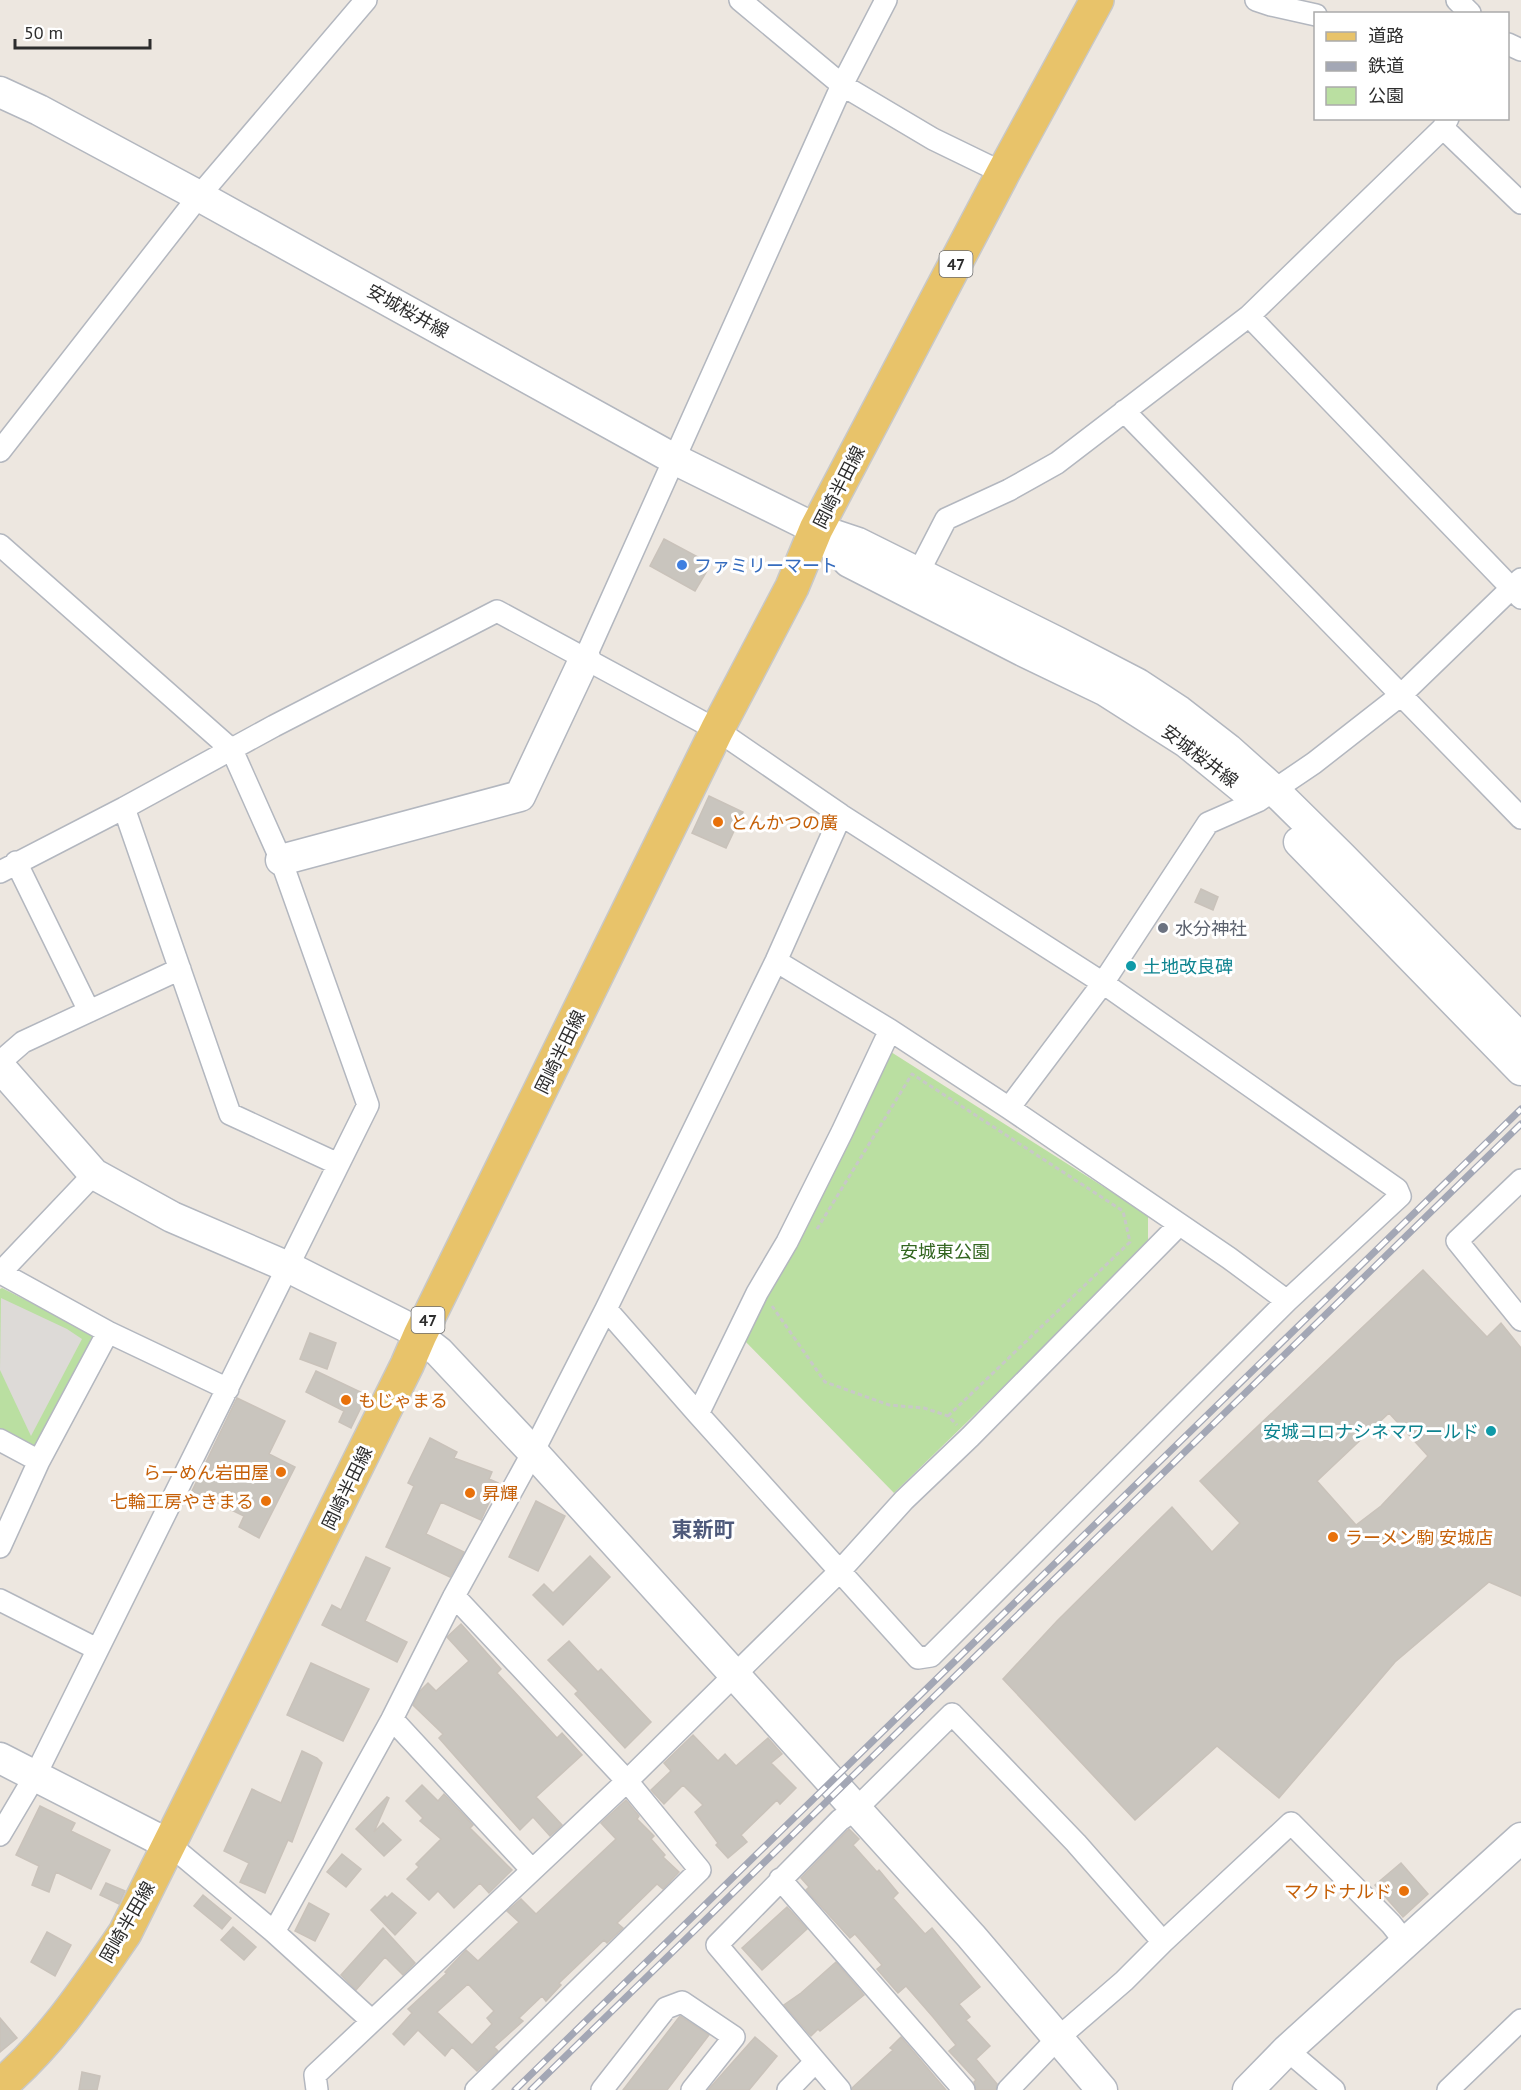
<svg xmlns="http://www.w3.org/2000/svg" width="1521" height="2090" font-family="'PT Sans','Noto Sans JP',sans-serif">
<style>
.green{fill:#badfa1}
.plaza{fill:#dddad7}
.building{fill:#c9c5be;stroke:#c9c2ba;stroke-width:1.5;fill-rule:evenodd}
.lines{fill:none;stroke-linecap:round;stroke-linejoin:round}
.street-casing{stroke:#b3b7bf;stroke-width:24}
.secondary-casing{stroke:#b3b7bf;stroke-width:33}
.primary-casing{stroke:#c8c8c8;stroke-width:36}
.path{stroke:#c8c8c8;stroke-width:3;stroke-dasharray:4.5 3;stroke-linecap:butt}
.street{stroke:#fff;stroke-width:21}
.secondary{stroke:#fff;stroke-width:30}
.primary{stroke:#e8c36a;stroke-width:33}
.rail-casing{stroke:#a3a7b5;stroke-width:7}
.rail{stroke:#fff;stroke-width:4.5;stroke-dasharray:14;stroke-linecap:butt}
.shop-dot{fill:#3f7fe0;stroke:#fff;stroke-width:2}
.food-dot{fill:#e8710a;stroke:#fff;stroke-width:2}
.worship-dot{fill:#6b7280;stroke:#fff;stroke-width:2}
.culture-dot{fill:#0f9aa8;stroke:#fff;stroke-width:2}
.labels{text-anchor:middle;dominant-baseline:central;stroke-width:6;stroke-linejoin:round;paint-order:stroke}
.shield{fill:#fff;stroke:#6c6c6c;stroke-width:1.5}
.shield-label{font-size:16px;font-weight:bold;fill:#2d2d2d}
.street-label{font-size:18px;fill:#2d2d2d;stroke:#fff}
.shop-label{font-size:18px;fill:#366cbe;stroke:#fff;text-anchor:start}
.food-label{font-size:18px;fill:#c56008;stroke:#fff;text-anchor:start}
.worship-label{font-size:18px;fill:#5b616d;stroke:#fff;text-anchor:start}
.culture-label{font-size:18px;fill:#0d838f;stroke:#fff;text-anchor:start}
.park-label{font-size:18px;fill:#336620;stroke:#fff}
.quarter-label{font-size:21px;font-weight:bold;fill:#4f5a7b;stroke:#fff}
</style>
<rect width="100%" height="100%" fill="#ede7e0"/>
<path class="green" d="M891 1052 1148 1215V1246L894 1493 744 1340Z
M2 1288 96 1336 36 1455 0 1436V1289Z"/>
<path class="plaza" d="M1 1298 67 1329 82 1339 31 1436 0 1370Z"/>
<path class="building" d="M664 539 711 564 695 591 650 566Z
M709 796 743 812 726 848 692 833Z
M1201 889 1218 897 1213 910 1195 902Z
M1423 1270 1487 1337 1501 1323 1521 1348V1596L1489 1582 1395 1662 1279 1798 1217 1746 1135 1820 1003 1679 1057 1621 1172 1507 1212 1552 1240 1523 1200 1481ZM1389 1413 1428 1456 1381 1506 1356 1525 1317 1481Z
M310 1333 336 1343 327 1369 300 1359Z
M316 1371 367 1395 351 1428 339 1422 344 1411 306 1392Z
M237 1398 285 1421 269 1454 295 1467 259 1538 239 1527 244 1516 192 1491Z
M430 1438 457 1452 454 1458 492 1472 489 1479 498 1483 481 1520 441 1502 426 1534 464 1552 450 1577 386 1547 414 1486 408 1483Z
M536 1501 565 1516 538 1571 509 1557Z
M590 1556 610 1577 563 1625 533 1595 544 1584 553 1593Z
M366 1557 390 1568 365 1621 407 1642 397 1662 322 1625 332 1605 341 1610Z
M461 1624 501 1669 497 1673 557 1738 562 1733 582 1755 536 1797 562 1825 550 1836 533 1817 520 1830 439 1738 443 1734 413 1705 420 1691 428 1683 436 1691 469 1661 447 1637Z
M569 1641 598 1672 601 1669 651 1722 625 1748 575 1694 578 1691 548 1660Z
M311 1663 369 1689 343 1741 287 1715Z
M693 1735 718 1761 725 1754 736 1766 768 1738 782 1754 771 1763 796 1788 780 1804 777 1800 741 1835 747 1842 728 1858 716 1845 718 1843 695 1812 703 1805 683 1785 664 1804 651 1790 671 1771 664 1763Z
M302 1751 317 1758 322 1763 292 1842 288 1840 265 1893 240 1882 249 1863 224 1851 252 1789 281 1803Z
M422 1785 438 1801 444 1794 473 1825 470 1828 512 1870 489 1893 480 1883 454 1908 438 1891 429 1900 407 1879 419 1867 416 1864 441 1839 420 1821 423 1818 406 1801Z
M387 1797 389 1798 374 1832 383 1823 401 1840 384 1856 356 1829Z
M626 1800 639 1816 637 1819 654 1836 651 1839 665 1855 663 1857 679 1872 663 1889 657 1884 617 1923 623 1928 607 1943 604 1940 559 1983 561 1985 546 2001 542 1996 519 2018 523 2021 494 2047 498 2051 477 2071 452 2047 445 2056 418 2030 404 2045 393 2034 412 2013 408 2009 447 1973 445 1972 466 1950 478 1961 519 1922 507 1911 521 1899 536 1914 616 1839 601 1823ZM468 1984 494 2011 487 2018 492 2024 472 2045 437 2012Z
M40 1806 75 1823 71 1831 110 1850 91 1889 56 1872 49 1892 32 1885 39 1866 16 1855Z
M849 1829 859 1839 853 1845 877 1872 879 1870 898 1893 893 1898 925 1934 932 1928 980 1987 959 2004 970 2017 966 2020 990 2046 976 2059 997 2084 996 2090H976L974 2082 976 2080 949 2051 956 2045 933 2017 906 1986 898 1993 877 1969 882 1965 855 1934 850 1938 806 1890 809 1887 801 1878Z
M342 1854 361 1869 346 1887 327 1872Z
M1401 1863 1428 1894 1403 1917 1375 1885Z
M106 1883 125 1891 119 1904 100 1895Z
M392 1893 416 1913 395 1935 371 1910 385 1896 387 1898Z
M203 1895 231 1918 222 1929 194 1906Z
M309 1903 329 1914 315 1941 295 1931Z
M787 1907 807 1929 762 1970 742 1948Z
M233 1927 256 1947 244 1960 221 1940Z
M383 1928 415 1963 403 1975 385 1957 356 1990 341 1975Z
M47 1932 71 1945 55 1976 31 1962Z
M836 1962 864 1995 820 2031 818 2029 811 2036 784 2005 801 1993Z
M680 2016 709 2035 667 2090H623Z
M0 2018 17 2038 0 2052Z
M755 2037 777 2056 749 2090H708Z
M901 2037 946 2090H852V2088L893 2050 890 2048Z
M82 2072 100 2076 97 2090H79Z"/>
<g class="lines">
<defs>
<path id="street" d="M740 0 842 85 933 139 1003 173
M1256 0 1271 5 1316 15
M1457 0 1470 13
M1508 44 1521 50
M1443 128 1521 203
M1249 316 1521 598
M1124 411 1521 818
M0 451 199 196 366 0
M0 545 232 750 281 860 368 1105 35 1776 0 1835
M913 583 946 519 1009 490 1057 463 1249 316 1443 128 1448 118
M585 658 842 85 886 0
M124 808 230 1114 338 1164
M16 862 89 1011
M0 872 124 808 274 726 497 611 717 730 841 815 1103 983 1397 1189 1400 1196 1287 1301 1229 1258 1009 1108 890 1030 776 961
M0 1062 23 1042 180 969
M1009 1108 1103 983 1208 823 1258 801 1314 763 1401 695 1521 579
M1521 1180 1457 1241 1521 1320
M0 1273 94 1174
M1 1273 108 1332 228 1389
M606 1309 698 1414 918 1658 931 1656 1287 1301
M698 1414 757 1293 787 1242 842 1132 890 1030
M0 1440 39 1461
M0 1547 39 1461 108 1332
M454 1596 627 1781 700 1870 476 2090
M0 1600 97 1649
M392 1719 532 1870
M170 1845 274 1932 372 2021
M780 1879 964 2090
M274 1932 392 1719 454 1596 533 1452 606 1309 776 961 841 815
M1287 2050 1334 2090
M317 2090 315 2075 627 1781 839 1572 904 1500 970 1437 1179 1225
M602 2090 666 2008 682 2002 734 2037 692 2090
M788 2090 815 2062
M840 2090 717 1945 840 1820 855 1810 952 1714 1076 1843 1163 1942
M1008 2090 1058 2038 1124 1981 1163 1942 1291 1823 1391 1924 1406 1943
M1448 2090 1521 2020"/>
<path id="secondary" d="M0 92 39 110 199 196 676 460 816 529 858 543 1057 642 1138 684 1179 711 1228 749 1274 790 1341 856 1521 1039
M821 534 849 562 1023 651 1106 691 1186 742 1251 795
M1299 842 1521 1070
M281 860 520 796 585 658
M0 1067 94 1174 172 1217 288 1267 407 1327 439 1352 533 1452 971 1936 1102 2090
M0 1758 170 1845
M1248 2090 1287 2050 1521 1838"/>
<path id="primary" d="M0 2086C51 2043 88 1987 125 1933L407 1365 420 1335 717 730 792 587 816 529 1003 173 1097 0"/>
</defs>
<use href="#street" class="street-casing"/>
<use href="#secondary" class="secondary-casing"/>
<use href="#primary" class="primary-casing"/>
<path class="path" d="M817 1229 912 1074 1123 1211 1130 1242 948 1416
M772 1306 825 1382 889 1405 924 1408 948 1416 957 1425"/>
<use href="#street" class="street"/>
<use href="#secondary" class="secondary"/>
<use href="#primary" class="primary"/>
<defs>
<path id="rail" d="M515 2090 1521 1109
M531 2090 1521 1124"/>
</defs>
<use href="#rail" class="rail-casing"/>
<use href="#rail" class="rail"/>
</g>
<circle class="shop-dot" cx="682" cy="565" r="6"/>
<g class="food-dot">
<circle cx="718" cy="822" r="6"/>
<circle cx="346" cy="1400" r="6"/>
<circle cx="281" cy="1472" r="6"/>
<circle cx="470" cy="1493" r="6"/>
<circle cx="266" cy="1501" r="6"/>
<circle cx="1333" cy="1537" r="6"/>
<circle cx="1404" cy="1891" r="6"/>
</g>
<circle class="worship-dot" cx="1163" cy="928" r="6"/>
<g class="culture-dot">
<circle cx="1131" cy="966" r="6"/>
<circle cx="1491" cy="1431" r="6"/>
</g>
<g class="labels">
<g class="shield">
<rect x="939.5" y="251" width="33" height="26" rx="4.5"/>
<rect x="411.5" y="1307" width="33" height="26" rx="4.5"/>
</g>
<g class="shield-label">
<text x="956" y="264">47</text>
<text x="428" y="1320">47</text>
</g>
<g class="street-label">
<text transform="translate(408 311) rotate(29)">安城桜井線</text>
<text transform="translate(839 487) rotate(-63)">岡崎半田線</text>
<text transform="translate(1200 756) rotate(37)">安城桜井線</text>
<text transform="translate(560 1052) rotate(-64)">岡崎半田線</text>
<text transform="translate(347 1488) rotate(-64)">岡崎半田線</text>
<text transform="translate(127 1922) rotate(-60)">岡崎半田線</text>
</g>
<g class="shop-label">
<text x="694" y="565">ファミリーマート</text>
</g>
<g class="food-label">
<text x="730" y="822">とんかつの廣</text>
<text x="358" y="1400">もじゃまる</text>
<text x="269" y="1472" text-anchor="end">らーめん岩田屋</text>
<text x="482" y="1493">昇輝</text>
<text x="254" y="1501" text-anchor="end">七輪工房やきまる</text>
<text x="1345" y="1537">ラーメン駒 安城店</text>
<text x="1392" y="1891" text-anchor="end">マクドナルド</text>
</g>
<g class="worship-label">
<text x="1175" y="928">水分神社</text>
</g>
<g class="culture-label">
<text x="1143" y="966">土地改良碑</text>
<text x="1479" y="1431" text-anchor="end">安城コロナシネマワールド</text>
</g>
<g class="park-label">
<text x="945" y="1251">安城東公園</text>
</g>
<g class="quarter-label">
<text x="703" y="1529">東新町</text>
</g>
</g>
<rect x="1314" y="12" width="195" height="108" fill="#ffffff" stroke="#ababab" stroke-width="1.5"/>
<rect x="1326" y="32" width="30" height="9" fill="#e8c36a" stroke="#ababab" stroke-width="1.5"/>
<text x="1368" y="42" font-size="18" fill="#2d2d2d">道路</text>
<rect x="1326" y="62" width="30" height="9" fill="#a3a7b5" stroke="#ababab" stroke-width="1.5"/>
<text x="1368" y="72" font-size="18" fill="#2d2d2d">鉄道</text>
<rect x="1326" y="87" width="30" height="18" fill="#badfa1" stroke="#ababab" stroke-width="1.5"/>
<text x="1368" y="102" font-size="18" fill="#2d2d2d">公園</text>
<path d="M15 39v9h135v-9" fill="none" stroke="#2d2d2d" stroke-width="3"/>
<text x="24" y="39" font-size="18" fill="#2d2d2d" stroke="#ffffff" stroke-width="4.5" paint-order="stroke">50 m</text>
</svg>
